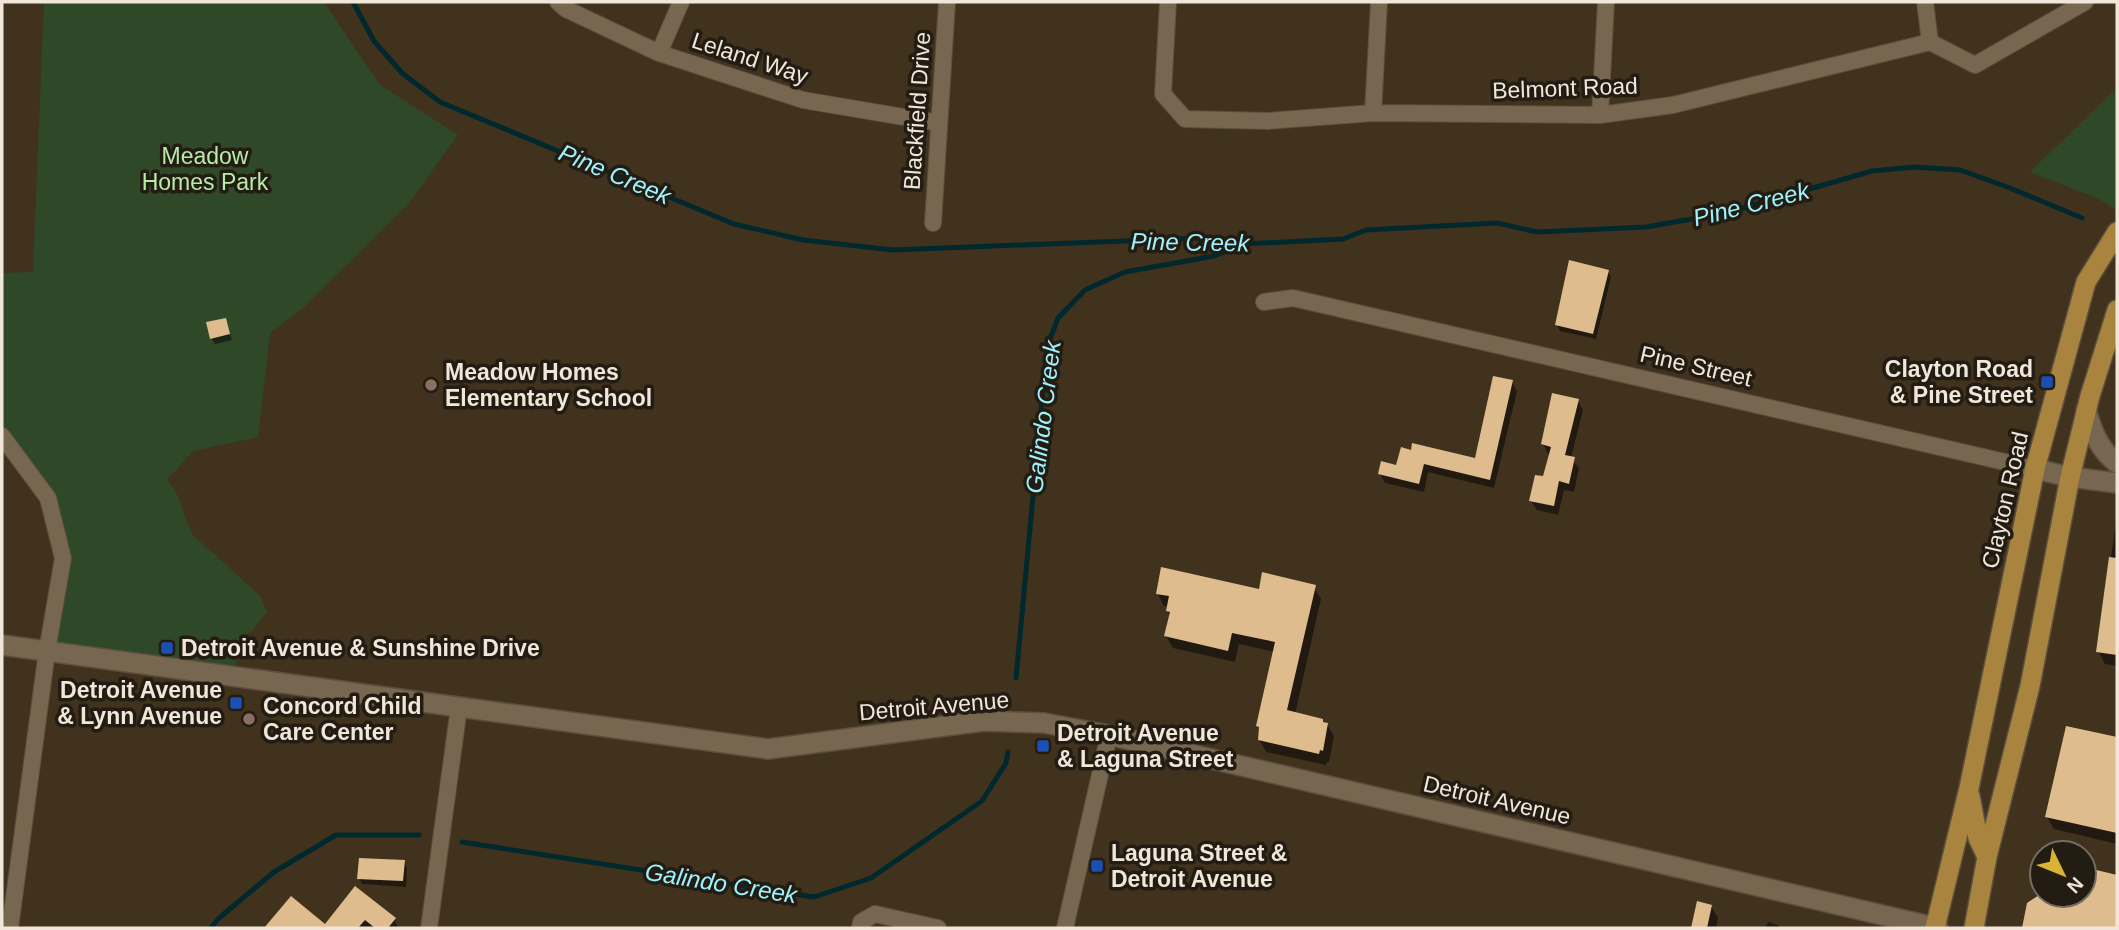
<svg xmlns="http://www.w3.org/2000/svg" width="2119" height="930" font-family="Arial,sans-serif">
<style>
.green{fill:#2f4828}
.shadow{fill:#0007}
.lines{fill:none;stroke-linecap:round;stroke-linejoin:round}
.stream{stroke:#00282d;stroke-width:5}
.building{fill:#dfbc8d}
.minor-casing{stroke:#5c4f3d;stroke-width:18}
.tertiary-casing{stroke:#5c4f3d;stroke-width:22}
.primary-casing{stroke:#5c4f3d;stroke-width:22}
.minor{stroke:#776750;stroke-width:16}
.tertiary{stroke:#776750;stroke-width:19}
.primary{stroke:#a8843e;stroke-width:19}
.transit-dot{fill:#1a4fb4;stroke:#221c12;stroke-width:2.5}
.education-dot{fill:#8d6e63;stroke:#221c12;stroke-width:2.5}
.labels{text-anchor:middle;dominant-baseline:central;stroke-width:7;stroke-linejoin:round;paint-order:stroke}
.street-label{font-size:23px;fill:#f0e7da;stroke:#221c12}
.park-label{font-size:23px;fill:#b7eba8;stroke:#221c12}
.poi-label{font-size:23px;font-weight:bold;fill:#f0e7da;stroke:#221c12;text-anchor:start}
.water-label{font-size:24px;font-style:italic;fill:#9ef2fe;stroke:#221c12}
</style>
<rect width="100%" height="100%" fill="#41321e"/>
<path class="green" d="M44 2H324L379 84 458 135 409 203 303 308 270 333 258 437 193 451 167 480 176 492 192 534 259 595 267 612 252 631 239 640 235 676 47 651 63 557 48 498 2 436V273L33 272Z
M2117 88V211L2099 199 2030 172Z"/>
<path class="shadow" d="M1608 271 1611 277 1596 339 1560 331 1557 325Z
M225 320 232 340 215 344 211 338Z
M1512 382 1517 391 1494 488 1428 472 1424 492 1385 483 1380 474 1398 467 1402 449 1476 460Z
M1578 401 1583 410 1571 458 1579 468 1574 492 1564 490 1558 515 1537 510 1531 501 1545 479 1551 454H1548L1543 444Z
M2116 522H2117V666L2105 664 2098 651Z
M1314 587 1321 599 1295 714 1322 721 1327 724 1334 736 1329 762H1327L1326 765 1266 752 1259 739 1260 730 1258 726 1275 652 1239 644 1235 662 1173 648 1166 636 1171 616 1167 611 1168 606H1164L1157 593Z
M2067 728 2117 739V844L2054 829 2047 817Z
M404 862 407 868 406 887 362 884 359 878Z
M2084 869 2117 877V928H2024L2029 904 2042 895H2084Z
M355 889 394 920 399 928H266L292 898 325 927Z
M1698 904 1711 906 1718 918 1716 928H1693Z
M1768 922 1778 925 1780 928H1766Z"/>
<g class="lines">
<path class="stream" d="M353 2 374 41 402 73 440 102 734 224 803 240 893 250 1200 238 1243 244 1343 239 1366 230 1497 223 1537 232 1646 227 1726 213 1872 171 1915 167 1960 170 2010 188 2082 218
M1016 678 1047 347 1058 318 1085 290 1125 272 1214 256 1242 245
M462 842 814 897 871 878 982 801 1006 763 1008 752
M211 928 218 919 274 872 336 835H419"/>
</g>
<path class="building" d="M1569 260 1609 270 1593 334 1555 325Z
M226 318 230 334 210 339 206 322Z
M1493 376 1513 380 1490 480 1424 464 1419 484 1378 474 1381 461 1396 465 1401 447 1411 450 1412 443 1475 458Z
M1552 393 1579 399 1565 455 1575 457 1569 484 1559 481 1554 506 1529 501 1535 475 1543 476 1551 447 1541 444Z
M2109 557 2117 558V655L2096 652Z
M1161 567 1259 589 1262 572 1316 585 1287 710 1323 719V722L1328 723 1323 751 1320 750 1319 754 1258 740 1259 727 1256 726 1275 642 1232 633 1228 651 1164 636 1170 612 1166 611 1169 596 1156 594Z
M2066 726 2117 737V833L2045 817Z
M359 858 405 860 403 881 357 879Z
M2084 867 2117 875V928H2022L2027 903 2039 895H2084Z
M355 886 396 918 388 928H375L365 920 358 928H264L291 896 325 924Z
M1697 901 1712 905 1707 928H1691Z"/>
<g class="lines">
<defs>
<path id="minor" d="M558 2 566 9 659 53 803 100 939 123
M1168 2 1163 94 1185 119 1268 121 1373 113 1600 115 1673 105 1930 42 1975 65 2085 2
M1925 2 1930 42
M659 53 681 2
M1373 113 1379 2
M1600 115 1606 2
M933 223 947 2
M1264 302 1293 298 2035 469
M2 436 48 498 63 558 47 651 10 928
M429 928 459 707
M860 928 861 922 875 914 938 928
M1065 928 1109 735"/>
<path id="tertiary" d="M2086 410C2092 430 2099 450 2117 463
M2035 469 2070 477 2117 483
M2 645 768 749 984 721 1044 723 1109 735 1938 928"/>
<path id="primary" d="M1970 796 1978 838 1987 857
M1935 928 1969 788 2035 469 2086 282 2117 232
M1974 928 1987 857 2030 686 2070 477 2090 396 2117 310"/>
</defs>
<use href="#minor" class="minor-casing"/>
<use href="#tertiary" class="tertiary-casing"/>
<use href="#primary" class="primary-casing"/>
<use href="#minor" class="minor"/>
<use href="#tertiary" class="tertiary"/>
<use href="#primary" class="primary"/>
</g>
<g class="transit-dot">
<rect x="2040" y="375" width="14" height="14" rx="3.5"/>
<rect x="160" y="641" width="14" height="14" rx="3.5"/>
<rect x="229" y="696" width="14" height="14" rx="3.5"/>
<rect x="1036" y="739" width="14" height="14" rx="3.5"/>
<rect x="1090" y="859" width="14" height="14" rx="3.5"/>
</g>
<g class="education-dot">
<circle cx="431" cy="385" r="7"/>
<circle cx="249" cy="719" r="7"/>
</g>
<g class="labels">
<g class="street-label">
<text transform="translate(750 58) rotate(18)">Leland Way</text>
<text transform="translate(1565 88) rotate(-2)">Belmont Road</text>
<text transform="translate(917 111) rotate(-86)">Blackfield Drive</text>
<text transform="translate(1696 366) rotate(13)">Pine Street</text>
<text transform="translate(2005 500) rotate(-77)">Clayton Road</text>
<text transform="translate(934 706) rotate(-5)">Detroit Avenue</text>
<text transform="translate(1497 800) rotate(13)">Detroit Avenue</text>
</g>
<g class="park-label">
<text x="205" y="156">Meadow<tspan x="205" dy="26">Homes Park</tspan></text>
</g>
<g class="poi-label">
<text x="2033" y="369" text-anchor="end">Clayton Road<tspan x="2033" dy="26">&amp; Pine Street</tspan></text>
<text x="445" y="372">Meadow Homes<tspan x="445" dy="26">Elementary School</tspan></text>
<text x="181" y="648">Detroit Avenue &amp; Sunshine Drive</text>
<text x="222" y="690" text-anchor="end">Detroit Avenue<tspan x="222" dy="26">&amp; Lynn Avenue</tspan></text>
<text x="263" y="706">Concord Child<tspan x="263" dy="26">Care Center</tspan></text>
<text x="1057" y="733">Detroit Avenue<tspan x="1057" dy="26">&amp; Laguna Street</tspan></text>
<text x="1111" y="853">Laguna Street &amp;<tspan x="1111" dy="26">Detroit Avenue</tspan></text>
</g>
<g class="water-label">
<text transform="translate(615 174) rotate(23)">Pine Creek</text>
<text transform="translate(1751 204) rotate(-14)">Pine Creek</text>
<text transform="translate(1190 242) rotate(1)">Pine Creek</text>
<text transform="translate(1043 417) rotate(-83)">Galindo Creek</text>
<text transform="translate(721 883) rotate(9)">Galindo Creek</text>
</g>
</g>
<rect width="2119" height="930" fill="none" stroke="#f0e7da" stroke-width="7"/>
<g transform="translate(2063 874) rotate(133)"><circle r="33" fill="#221c12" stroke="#746d62" stroke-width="2"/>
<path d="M0-5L12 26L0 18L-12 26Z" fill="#dbb233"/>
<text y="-10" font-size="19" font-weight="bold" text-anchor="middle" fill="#f0e7da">N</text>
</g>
</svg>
